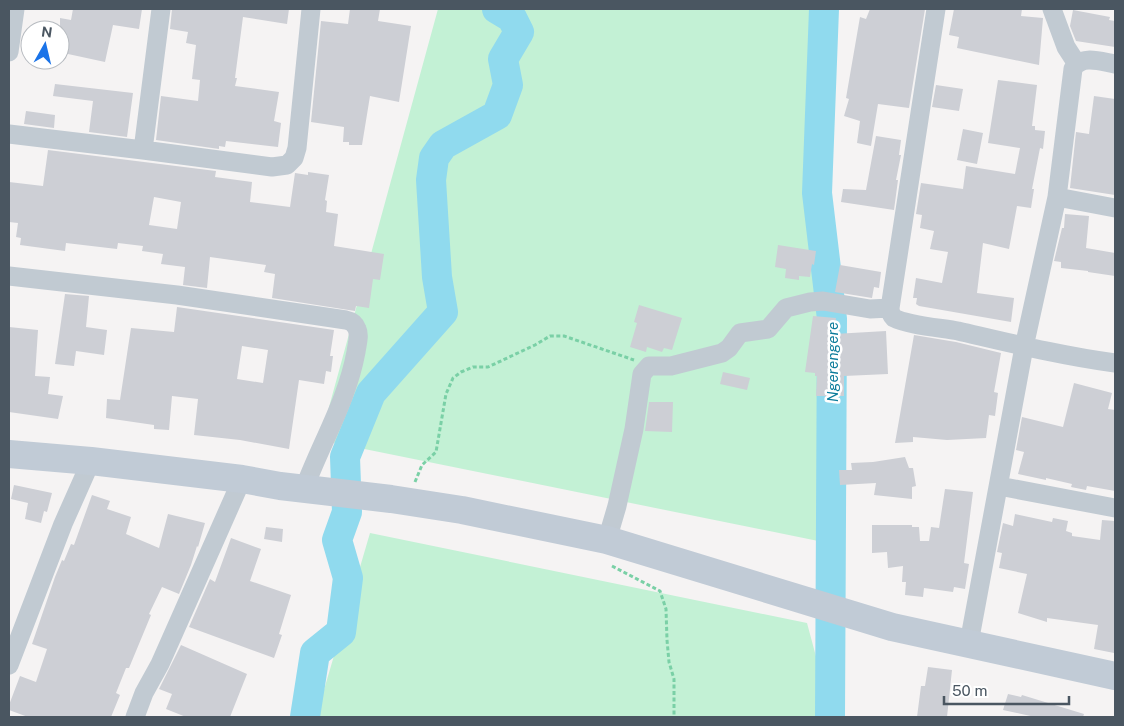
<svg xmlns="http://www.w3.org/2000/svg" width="1124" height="726" font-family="'Public Sans',sans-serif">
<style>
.green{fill:#c3f1d5}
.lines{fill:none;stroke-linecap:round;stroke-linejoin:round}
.river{stroke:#90daee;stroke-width:30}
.building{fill:#cdcfd5;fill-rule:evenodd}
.path{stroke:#7ad0a6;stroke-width:3;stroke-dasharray:4 2.5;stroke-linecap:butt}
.street{stroke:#c1cad2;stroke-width:19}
.secondary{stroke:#c1cbd6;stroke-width:28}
.labels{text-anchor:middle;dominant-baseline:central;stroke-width:5;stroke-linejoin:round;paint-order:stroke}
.water-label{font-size:15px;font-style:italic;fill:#0c7c9b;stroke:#fff}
</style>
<rect width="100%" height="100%" fill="#f5f3f3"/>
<path class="green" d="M438 9H829L827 263 820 388 828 543 320 440Z
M370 533 807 623 818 664 825 717H316Z"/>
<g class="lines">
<path class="river" d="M824 9 817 193 832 319 830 717
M305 717 315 653 341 632 348 578 337 540 347 512 345 457 371 393 443 312 437 277 431 180 434 158 443 145 497 115 508 85 503 59 519 32 512 18 497 9"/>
</g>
<path class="building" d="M73 9H142L139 29 113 25 105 62 68 54V51L60 50V18L71 20Z
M172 9H289L287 24 243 17 235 78H237L235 86 279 92 274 121 281 123 278 147 226 141 225 147 219 146V149L156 140 161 96 198 101 200 80 192 79 196 45 186 43 188 32 170 29Z
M350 9H380L378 21 411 26 399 102 370 96 362 145H349V142H343L344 127 311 122 321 21 348 24Z
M870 9H925L909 108 878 104 871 146 857 143 860 121 844 116 849 99 846 98 860 17 866 19Z
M954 9H1022L1021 16 1043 18 1039 65 957 48 959 37 949 35Z
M1073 10 1110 17 1109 20 1115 21V47L1076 41 1070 26Z
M998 80 1037 85 1032 126H1035V130L1045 131 1043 149 1040 148 1032 189H1034L1031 208 1017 206 1009 249 983 243 977 293 1014 298 1011 322 919 306 916 304 917 298H913L916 278 942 283 948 252 930 249 934 231 920 228 922 215 916 214 921 183 963 189 966 166 1015 174 1020 148 988 143Z
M55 84 133 93 127 137 89 132 93 101 53 96Z
M936 85 963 89 959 111 932 107Z
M1094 96 1115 99V195L1070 188 1076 132 1089 134Z
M26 111 55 115 54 128 24 124Z
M963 129 983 133 977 164 957 160Z
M876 136 901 140 899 155H901L896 180H898L894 210 841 202 843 189 866 190Z
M48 150 216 171 215 177 252 182 250 202 290 207 295 173 308 175V172L329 175 325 200 327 201 326 212 338 214 334 246 384 254 380 280 373 279 369 308 356 306 355 311 272 298 275 274 264 272 266 265 210 257 207 288 183 285 185 267 161 264 163 254 142 251 143 246 118 243 117 249 66 243 65 251 20 245 21 238 16 237 18 223 9 222V182L43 186ZM154 197 181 202 177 229 149 225Z
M1065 214 1089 216 1086 248 1115 253V276L1088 272V271L1061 268V262L1054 261 1062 228H1064Z
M778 245 816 251 814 265 812 264 810 277 799 276V280L785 278 786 269 775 267Z
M840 265 881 272 879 288 874 287 872 298 835 292Z
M65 294 89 296 86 327 107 330 104 355 76 351 74 366 55 364Z
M639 305 682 318 672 350 664 348 662 352 647 347 646 352 630 347 637 323 634 322Z
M177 307 334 330 330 356H333L331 372 326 371 324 384 299 380 289 449 240 440 194 435 198 399 172 396 169 430 154 429V425L106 418 107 399 120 400 131 328 174 332ZM242 346 268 350 263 383 237 379Z
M813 316 836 318 834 334 886 331 888 374 844 376V396H816L817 376H815V373L805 372Z
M9 327 38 330 35 376 50 377 48 394 63 396 58 419 9 412Z
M914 335 956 342 1001 353 994 392 998 393 995 416 989 415 986 438 947 440 913 437V442L895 443Z
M723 372 750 378 747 390 720 384Z
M1074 383 1112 393 1108 409 1115 410V491L1087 486 1086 490 1071 487 1072 484 1046 478V480L1018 474 1024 452 1016 450 1022 417 1063 427Z
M649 402H673L672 432 645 431Z
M905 457 909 468H913L916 486 912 487V499L874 495 876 483 840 485 839 470H852L851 463 873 462Z
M14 485 52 493 47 512 44 511 41 523 25 519 28 503 11 499Z
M945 489 973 492 964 563 969 564 965 589 954 587 953 592 924 588 923 597 905 595 906 582H902L903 566 888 568 887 552 872 553V525H912V527H919L920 541H929L931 527 939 528Z
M92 495 110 501 107 509 131 517 126 534 159 548 168 514 205 523 198 547 197 546 191 565 179 594 162 587 149 614 151 615 129 668H126L116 693 120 695 111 717H28L9 710V705L20 676 36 682 47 649 32 644 55 577 62 560 64 561 71 544 74 545Z
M1015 514 1052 522 1053 518 1068 521 1066 531 1072 533V536L1100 540 1102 520 1115 521V644L1114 653 1094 649 1098 625 1047 618V622L1018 613 1027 574 999 568 1002 553 997 552 1003 523 1013 526Z
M266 527 283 529 282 542 264 539Z
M231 538 261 549 250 581 291 595 279 634 282 635 274 658 189 627 210 579 215 582Z
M181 645 247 674 230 717H186L166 709 172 694 159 689Z
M928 667 952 670 947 717H917L921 686H925Z
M1008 694 1021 697 1022 695 1084 714 1083 717H1035L1003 710Z"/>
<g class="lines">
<path class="path" d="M415 482 422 465 436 452 446 394 453 378 461 372 473 367H488L535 345 550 336H564L634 360
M612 566 660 591 666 609 667 640 669 662 674 679V717"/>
<path class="street" d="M936 9 890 308C890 312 891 315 894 318 907 325 942 328 958 331 1010 343 1062 356 1115 363
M1052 9 1066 47 1077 64
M9 52 15 9
M9 134 143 150 272 167 287 165 294 158 297 148 311 9
M143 150 161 9
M1057 197 1115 208
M9 276 177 295 346 320C351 321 355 323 357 329 360 336 357 344 356 352 347 401 321 443 304 489
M999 486 1115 508
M607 540 617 506 634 429 642 374 649 366H671L722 353 729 348 740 333 768 329 786 308 810 302 823 301 870 309 890 308
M969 643 1024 347 1057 197 1073 69C1081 54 1102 62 1115 64
M9 665 63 524 91 461
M135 717 144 693 160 664 242 479"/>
<path class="secondary" d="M9 454 91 461 242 479 280 486 391 499 462 510 607 540 892 627 1115 676"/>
</g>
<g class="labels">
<g class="water-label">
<text transform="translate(832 362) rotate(-90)">Ngerengere</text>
</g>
</g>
<rect width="1124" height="726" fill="none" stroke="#4a5661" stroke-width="20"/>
<g transform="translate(45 45) rotate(8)"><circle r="24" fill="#ffffff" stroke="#b7bbc0"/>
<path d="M0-4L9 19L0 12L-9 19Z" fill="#1a73e8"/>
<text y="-8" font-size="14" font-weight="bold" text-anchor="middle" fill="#4a5661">N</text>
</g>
<path d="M944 696v8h125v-8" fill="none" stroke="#4a5661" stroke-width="2.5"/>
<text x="952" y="696" font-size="15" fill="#4a5661" stroke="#ffffff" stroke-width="4" paint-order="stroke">50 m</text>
</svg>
